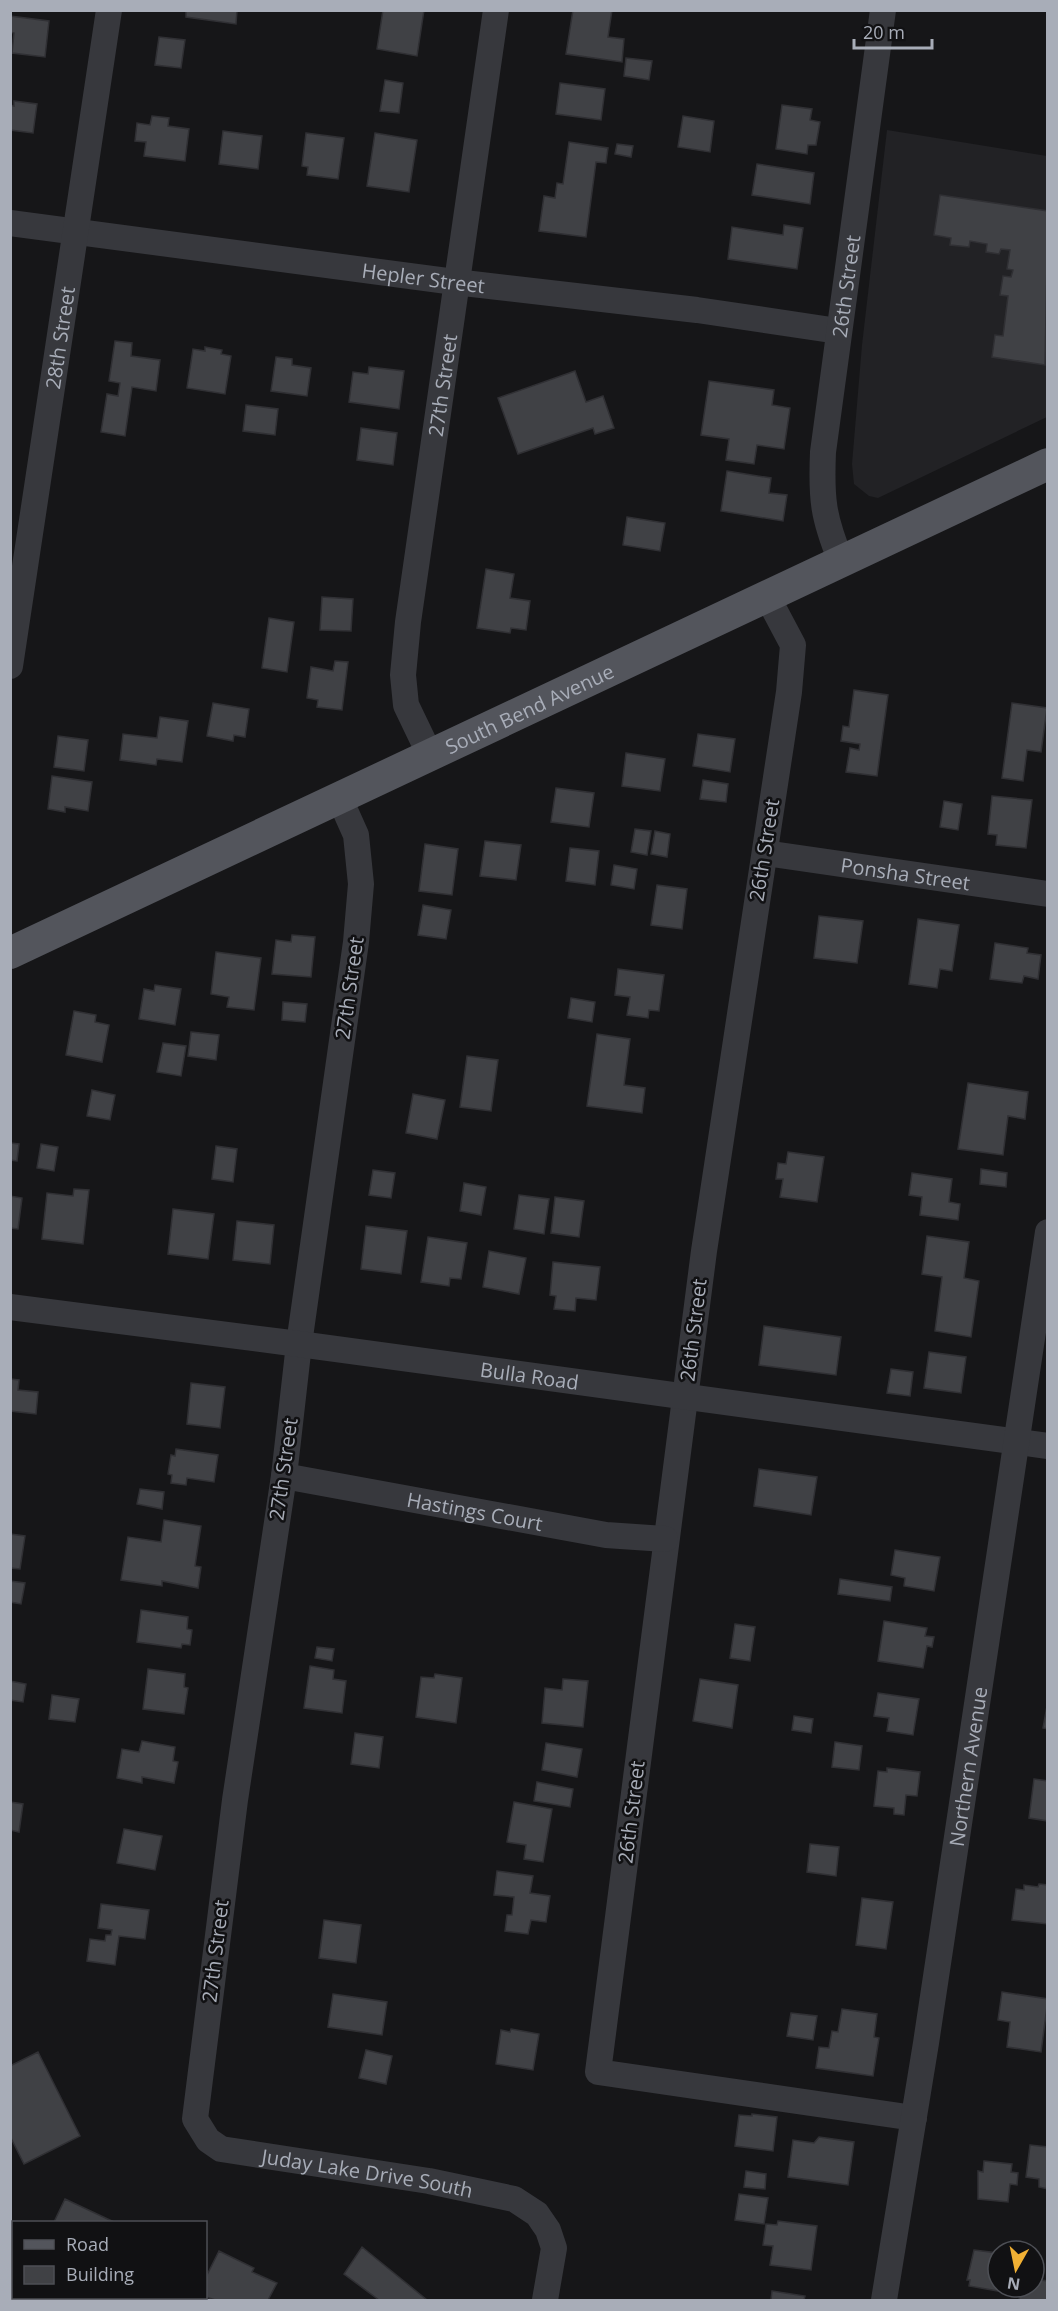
<svg xmlns="http://www.w3.org/2000/svg" width="1058" height="2311" font-family="'Open Sans',sans-serif">
<style>
.built{fill:#222225}
.water{fill:#2c353c}
.building{fill:#404145;stroke:#303034;stroke-width:1.5}
.lines{fill:none;stroke-linecap:round;stroke-linejoin:round}
.minor{stroke:#37383d;stroke-width:26}
.major{stroke:#53555c;stroke-width:32}
.labels{text-anchor:middle;dominant-baseline:central;stroke-width:5;stroke-linejoin:round;paint-order:stroke}
.street-label{font-size:20px;fill:#a8adb8;stroke:#111113}
</style>
<rect width="100%" height="100%" fill="#161618"/>
<path class="built" d="M887 130 1047 156V417L878 498 869 496 854 484 852 464 862 345Z"/>
<path class="water" d="M10 2222 14 2224V2298H89L94 2300H11Z"/>
<path class="building" d="M186 10H237L236 24 186 17Z
M383 10H424L417 56 377 49Z
M573 10H612L608 37 624 39 622 62 566 54Z
M10 16 49 21 45 57 12 53 14 33 10 32Z
M159 37 185 40 181 68 155 65Z
M626 58 652 61 649 80 624 76Z
M385 80 403 83 399 113 380 111Z
M560 83 605 89 601 120 556 114Z
M14 101 37 104 33 133 10 130V105L14 106Z
M782 105 812 109 810 120 820 122 816 145H808L807 154 776 149Z
M152 116 169 118 168 126 189 129 185 161 144 156 146 142 135 141 137 123 150 125Z
M683 116 714 121 710 152 678 147Z
M223 131 262 136 258 169 219 164Z
M306 133 344 138 338 179 307 175 308 167 302 166Z
M375 133 417 140 409 192 367 186Z
M569 142 608 148 606 163 596 162 586 237 539 231 544 196 555 198 557 183 563 184Z
M617 144 633 146 631 157 615 154Z
M757 164 814 173 810 204 752 195Z
M940 195 1048 211 1045 365 992 357 995 335 1003 336 1008 296 1000 295 1003 276 1011 277 1013 270 1007 269 1010 250 1001 249 999 254 986 252 987 244 970 241 969 247 950 245 951 238 934 235Z
M784 225 803 228 797 269 728 259 732 227 783 235Z
M115 341 132 343 131 356 160 360 156 391 132 387 125 436 101 432 107 394 118 396 120 383 109 381Z
M205 347 222 350 221 354 231 356 225 394 187 388 193 349 205 351Z
M276 357 292 359V365L311 368 307 396 271 391Z
M369 367 404 371 399 409 349 402 353 372 368 374Z
M575 371 586 402 603 396 614 428 595 434 593 428 518 454 498 398Z
M709 381 774 390 772 405 790 408 784 449 757 445 754 464 726 460 729 439 701 435Z
M246 405 278 409 275 435 243 431Z
M361 428 397 433 393 465 357 460Z
M727 471 771 478 769 493 787 495 783 521 721 511Z
M627 517 665 523 660 551 623 545Z
M486 569 514 574 510 598 530 601 526 630 511 628 510 633 477 628Z
M322 597 353 599 351 631 320 630Z
M269 618 294 622 287 672 262 668Z
M335 661 348 662 342 710 317 707 318 700 307 698 311 667 333 671Z
M854 690 888 695 877 776 846 772 850 748 859 750 860 744 841 741 843 726 849 727Z
M213 703 249 709 245 737 234 735 233 741 207 736Z
M1012 703 1047 708 1041 752 1027 750 1023 781 1002 778Z
M160 717 188 721 182 762 157 759 156 765 120 760 123 734 157 738Z
M698 734 735 739 730 772 693 766Z
M58 736 88 740 84 771 54 767Z
M626 753 665 759 660 791 622 786Z
M52 776 92 782 88 811 65 807V812L48 809Z
M703 780 728 784 726 802 700 799Z
M556 788 594 793 589 827 551 822Z
M992 796 1032 800 1026 848 996 845 997 835 988 834Z
M944 801 962 804 958 830 940 827Z
M635 829 651 831 647 855 631 852Z
M655 831 670 834 667 857 651 854Z
M485 841 521 845 516 880 480 876Z
M425 844 458 849 452 895 419 891Z
M570 848 599 851 595 885 566 881Z
M614 865 637 869 634 889 611 885Z
M657 885 687 889 682 929 651 925Z
M423 905 451 910 446 939 418 935Z
M819 916 863 921 857 963 814 958Z
M918 919 959 925 952 971 940 969 937 988 909 984Z
M292 935 315 937 311 977 272 974 276 940 291 942Z
M995 943 1028 948 1027 953 1041 955 1038 979 1024 976 1022 983 990 979Z
M216 952 261 958 254 1010 227 1007 229 997 211 994Z
M618 969 664 975 659 1011 649 1010 648 1018 627 1015 630 997 615 995Z
M155 985 181 989 175 1025 139 1019 144 989 154 991Z
M571 998 595 1002 592 1022 568 1018Z
M283 1002 307 1004 305 1022 282 1020Z
M74 1011 96 1015 95 1022 109 1025 102 1062 66 1055Z
M191 1032 219 1035 216 1060 188 1056Z
M597 1034 630 1039 624 1085 645 1088 642 1113 587 1106Z
M163 1043 186 1046 181 1076 157 1072Z
M467 1056 498 1060 491 1111 460 1107Z
M968 1083 1028 1092 1025 1119 1008 1116 1003 1155 958 1149Z
M92 1090 115 1095 110 1120 87 1116Z
M413 1094 445 1100 437 1139 406 1133Z
M10 1143 19 1144 17 1161 10 1160Z
M41 1144 58 1147 54 1171 37 1168Z
M216 1146 237 1149 233 1182 212 1179Z
M788 1152 824 1157 817 1202 780 1197 783 1179H776L778 1163 786 1164Z
M981 1169 1007 1173 1006 1187 980 1184Z
M373 1170 395 1173 391 1198 369 1195Z
M912 1173 952 1179 949 1202 960 1204 958 1220 920 1215 922 1197 909 1195Z
M464 1183 486 1187 481 1215 460 1211Z
M74 1189 89 1190 83 1244 42 1239 47 1193 73 1196Z
M519 1195 549 1199 544 1234 514 1229Z
M10 1196 22 1198 18 1229 10 1228Z
M555 1197 584 1201 579 1237 551 1233Z
M173 1209 214 1214 208 1259 168 1254Z
M237 1221 274 1225 270 1264 233 1260Z
M366 1226 407 1231 401 1274 361 1269Z
M927 1236 969 1242 964 1278 979 1281 971 1337 935 1331 942 1277 922 1274Z
M428 1237 467 1243 461 1279 450 1278 449 1286 421 1282Z
M489 1251 526 1258 519 1294 483 1287Z
M553 1262 600 1267 596 1300 576 1298 575 1311 554 1309 556 1296 550 1295Z
M764 1326 841 1337 836 1375 759 1365Z
M929 1352 966 1357 961 1393 924 1388Z
M891 1369 913 1372 910 1396 887 1393Z
M10 1379 19 1380 18 1390 38 1392 36 1414 10 1411Z
M191 1383 225 1387 220 1428 187 1424Z
M176 1449 218 1455 214 1482 187 1478 186 1485 171 1483 172 1475 168 1474 171 1455 175 1456Z
M759 1469 817 1477 811 1515 754 1506Z
M140 1489 164 1492 162 1509 137 1504Z
M164 1520 201 1526 195 1566 201 1567 198 1588 162 1581V1586L121 1580 128 1537 161 1542Z
M10 1534 25 1536 20 1569 10 1568Z
M895 1550 940 1557 934 1591 904 1586 905 1578 891 1575Z
M840 1579 892 1587 890 1601 838 1594Z
M10 1581 25 1583 21 1604 10 1602Z
M141 1610 188 1617 187 1629 192 1630 190 1645 182 1644 181 1648 137 1642Z
M884 1621 927 1628 925 1636 934 1637 932 1647 927 1646 923 1668 878 1661Z
M735 1624 755 1627 750 1661 730 1658Z
M317 1647 334 1649 332 1661 315 1658Z
M310 1666 334 1670 333 1679 346 1681 342 1713 304 1708Z
M148 1669 185 1674 184 1687 188 1688 184 1714 143 1709Z
M435 1674 462 1678 456 1723 416 1717 421 1677 434 1678Z
M563 1679 588 1681 583 1727 542 1723 545 1688 562 1690Z
M700 1679 738 1685 732 1728 693 1721Z
M10 1681 26 1684 23 1702 10 1700Z
M878 1693 919 1699 913 1735 887 1731 889 1718 874 1716Z
M52 1695 79 1699 75 1722 49 1719Z
M1048 1701V1729L1043 1728Z
M794 1716 813 1719 811 1733 792 1730Z
M355 1733 383 1737 379 1768 351 1764Z
M142 1741 175 1747 173 1761 178 1762 174 1783 142 1777V1783L117 1778 122 1749 139 1752Z
M835 1742 862 1746 859 1770 832 1767Z
M546 1743 582 1749 577 1777 542 1770Z
M887 1768 920 1772 917 1796 906 1795 904 1815 894 1814V1808L874 1806 878 1771 887 1772Z
M1034 1779 1048 1781V1821L1029 1818Z
M537 1782 573 1789 570 1807 534 1801Z
M10 1802 23 1804 19 1832 10 1830Z
M514 1802 552 1809 543 1862 524 1859 526 1845 507 1842Z
M124 1829 162 1836 155 1870 117 1863Z
M810 1844 839 1847 836 1876 807 1872Z
M497 1871 533 1876 530 1893 550 1896 546 1922 531 1920 528 1934 505 1931 507 1915H512L514 1897 494 1895Z
M1039 1884 1048 1885V1924L1012 1920 1016 1889 1024 1890V1885L1038 1887Z
M862 1898 893 1902 886 1949 856 1945Z
M101 1904 149 1910 145 1939 119 1936 115 1965 87 1961 90 1939 105 1941 106 1935H111L112 1930 98 1928Z
M324 1920 361 1925 356 1963 319 1958Z
M1002 1992 1048 1999 1041 2052 1007 2047 1010 2022 998 2020Z
M333 1994 387 2002 382 2035 328 2027Z
M842 2009 877 2014 874 2037 879 2038 873 2076 816 2068 819 2047 829 2048 832 2031 838 2032Z
M791 2013 817 2016 813 2040 787 2036Z
M511 2029 539 2034 533 2070 496 2064 501 2030 510 2032Z
M366 2050 392 2056 386 2084 359 2078Z
M38 2052 80 2136 24 2164 10 2136V2066Z
M752 2114 777 2117 773 2151 735 2146 739 2115 752 2116Z
M819 2137 854 2142 848 2185 788 2177 793 2140 814 2143Z
M1030 2145 1048 2147V2189L1039 2187V2179L1026 2177Z
M984 2161 1012 2164 1011 2172 1018 2173 1017 2185 1010 2184 1008 2202 978 2199V2171L983 2172Z
M746 2171 766 2174 765 2189 744 2187Z
M739 2194 768 2198 764 2224 735 2220Z
M65 2199 114 2222H54Z
M778 2221 817 2226 811 2270 770 2265 773 2246 763 2245 766 2224 777 2225Z
M362 2247 427 2300H379L344 2274Z
M974 2250 998 2253V2291L969 2286 970 2280H967Z
M219 2251 254 2268 252 2272 277 2283 268 2300H215L206 2297V2277Z
M1034 2279 1048 2281V2300H1019L1021 2287H1034Z
M772 2291 805 2296 804 2300H771Z"/>
<g class="lines">
<g class="minor">
<path id="s1" d="M10 223 455 282 697 310 838 331"/>
<path id="s2" d="M841 561C823 517 821 499 823 452L883 10"/>
<path d="M767 596 793 645 789 692 704 1251 598 2072 914 2118"/>
<path id="s3" d="M10 666 109 10"/>
<path id="s4" d="M430 755 406 705 403 675 408 622 496 10"/>
<path id="s5" d="M339 797 356 835 361 884 356 942 299 1344 284 1476 235 1800 195 2119 208 2140 221 2149 429 2181 514 2199 537 2214 548 2230 554 2248 545 2300"/>
<path id="s6" d="M765 853 1048 894"/>
<path id="s7" d="M10 1307 299 1344 1048 1446"/>
<path id="s8" d="M284 1476 606 1535 665 1539"/>
<path id="s9" d="M884 2300 926 2043 1048 1232"/>
</g>
<path class="major" id="s10" d="M10 953 1048 464"/>
</g>
<g class="labels">
<g class="street-label">
<text stroke="none"><textPath href="#s1" startOffset="417">Hepler Street</textPath></text>
<text stroke="none"><textPath href="#s2" startOffset="279">26th Street</textPath></text>
<text stroke="none"><textPath href="#s3" startOffset="332">28th Street</textPath></text>
<text stroke="none"><textPath href="#s4" startOffset="378">27th Street</textPath></text>
<text stroke="none"><textPath href="#s10" startOffset="574">South Bend Avenue</textPath></text>
<text transform="translate(764 850) rotate(-81)">26th Street</text>
<text stroke="none"><textPath href="#s6" startOffset="142">Ponsha Street</textPath></text>
<text transform="translate(349 988) rotate(-82)">27th Street</text>
<text transform="translate(693 1330) rotate(-83)">26th Street</text>
<text stroke="none"><textPath href="#s7" startOffset="524">Bulla Road</textPath></text>
<text transform="translate(283 1469) rotate(-82)">27th Street</text>
<text stroke="none"><textPath href="#s8" startOffset="194">Hastings Court</textPath></text>
<text stroke="none"><textPath href="#s9" startOffset="540">Northern Avenue</textPath></text>
<text transform="translate(631 1812) rotate(-83)">26th Street</text>
<text transform="translate(215 1951) rotate(-83)">27th Street</text>
<text stroke="none"><textPath href="#s5" startOffset="1526">Juday Lake Drive South</textPath></text>
</g>
</g>
<rect width="1058" height="2311" fill="none" stroke="#a8adb8" stroke-width="24"/>
<rect x="12" y="2221" width="195" height="78" fill="#111113" stroke="#4d4f55" stroke-width="1.5"/>
<rect x="24" y="2240" width="30" height="9" fill="#53555c" stroke="#4d4f55" stroke-width="1.5"/>
<text x="66" y="2251" font-size="18" fill="#a8adb8">Road</text>
<rect x="24" y="2266" width="30" height="18" fill="#404145" stroke="#4d4f55" stroke-width="1.5"/>
<text x="66" y="2281" font-size="18" fill="#a8adb8">Building</text>
<g transform="translate(1016 2269) rotate(189)"><circle r="28" fill="#111113" stroke="#4d4f55" stroke-width="1.5"/>
<path d="M0-4.5L10 22L0 15L-10 22Z" fill="#f2b134"/>
<text y="-9" font-size="16" font-weight="bold" text-anchor="middle" fill="#a8adb8">N</text>
</g>
<path d="M854 39v9h78v-9" fill="none" stroke="#a8adb8" stroke-width="3"/>
<text x="863" y="39" font-size="18" fill="#a8adb8" stroke="#111113" stroke-width="4.5" paint-order="stroke">20 m</text>
</svg>
